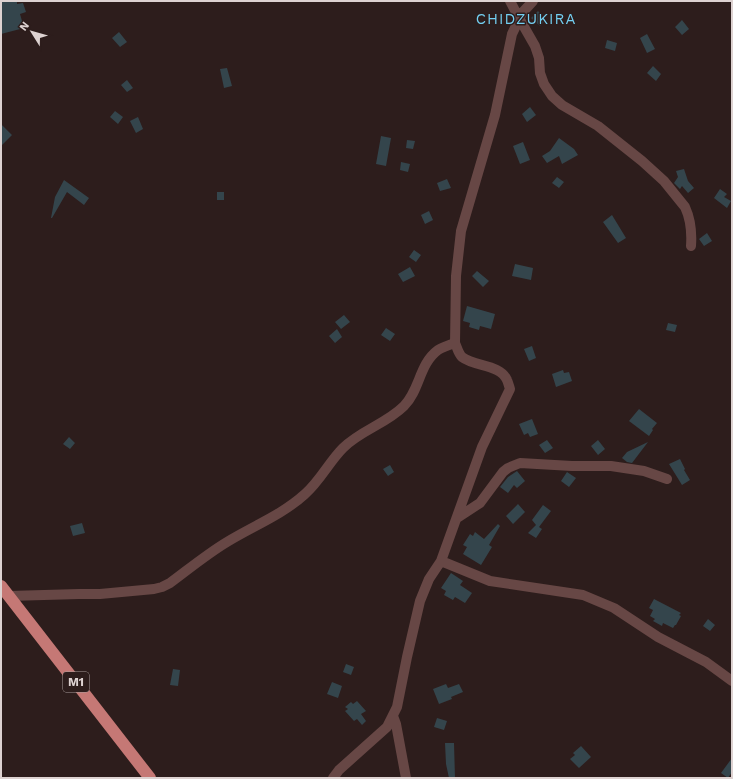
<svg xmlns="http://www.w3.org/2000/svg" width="733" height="779" font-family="'Work Sans',sans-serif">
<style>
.building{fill:#34454c}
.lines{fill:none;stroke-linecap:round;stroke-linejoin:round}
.minor{stroke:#674745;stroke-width:10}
.highway{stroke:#c57875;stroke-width:12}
.labels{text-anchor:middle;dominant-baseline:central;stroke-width:3;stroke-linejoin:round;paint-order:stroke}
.shield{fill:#2d1d1c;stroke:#a89c9b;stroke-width:1}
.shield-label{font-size:12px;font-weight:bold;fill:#ddd2d1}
.quarter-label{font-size:15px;letter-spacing:1px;fill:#73cff1;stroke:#2d1d1c}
</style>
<rect width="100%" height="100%" fill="#2d1d1c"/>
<path class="building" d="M1 1H17V4L23 3 26 12 20 14 24 28 1 34Z
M538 11 546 20 540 26 531 18Z
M682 20 689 29 682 35 675 27Z
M119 32 127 42 120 47 112 38Z
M647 34 655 49 647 53 640 38Z
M607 40 617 43 615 51 605 48Z
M653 66 661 74 656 81 647 73Z
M227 68 232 86 224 88 220 69Z
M127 80 133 88 127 92 121 85Z
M530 107 536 115 527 122 522 114Z
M115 111 123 117 118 124 110 117Z
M138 117 143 129 136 133 130 121Z
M1 124 12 135 1 146Z
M381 136 391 138 386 166 376 164Z
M559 138 574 149 578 155 562 164 559 156 547 163 542 156 550 151Z
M407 140 415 141 413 149 406 148Z
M523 142 530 160 520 164 513 146Z
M401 162 410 164 408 172 400 170Z
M684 169 688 181 694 188 688 193 682 186 680 189 674 183 678 177 676 171Z
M557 177 564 182 559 188 552 183Z
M447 179 451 188 440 191 437 183Z
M64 180 89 198 84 205 67 192 52 218H51L55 197Z
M720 189 727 194 724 197 731 201 727 208 714 198Z
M217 192H224V200H217Z
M429 211 433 220 425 224 421 215Z
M612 215 626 238 618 243 603 222Z
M707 233 712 241 704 246 699 239Z
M414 250 421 255 416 262 409 257Z
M515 264 533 268 531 280 512 276Z
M410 267 415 276 403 282 398 274Z
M477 271 489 281 483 287 472 276Z
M467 306 495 314 491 329 480 326 479 330 469 327 470 323 463 321Z
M344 315 350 322 341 329 335 322Z
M668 323 677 325 675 332 666 330Z
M386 328 395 334 390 341 381 335Z
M337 329 342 337 335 343 329 336Z
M532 346 536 358 529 361 524 349Z
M563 370 564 373 569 372 572 381 556 387 552 374Z
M639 409 657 423 652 429 653 430 649 436 629 421Z
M532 419 538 434 530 437 528 433 524 435 519 424Z
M69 437 75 443 70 449 63 444Z
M547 440 553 448 545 453 539 445Z
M598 440 605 449 598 455 591 446Z
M648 442 632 463 627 462 622 458 627 452Z
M680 459 685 469 684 470 690 480 682 485 669 464Z
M390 465 394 472 388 476 383 469Z
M517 471 525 481 517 488 514 485 508 493 500 487 508 477Z
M567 472 576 478 569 487 561 481Z
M518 504 525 512 513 524 506 516Z
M543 505 551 511 539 527 542 529 536 538 528 533 536 525 532 520Z
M82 523 85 533 73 536 70 526Z
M498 524 500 526 489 545 492 547 481 565 463 554 467 547 463 545 470 534 473 536 475 532 484 539Z
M451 573 463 581 460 585 472 593 465 603 455 597 453 600 444 595 446 591 441 588Z
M654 599 681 613 679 615 681 616 676 625H675L673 628 663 623 662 626 653 621 655 619 650 616 653 610 649 608Z
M708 619 715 625 710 631 703 626Z
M346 664 354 667 351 675 343 672Z
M173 669 180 670 178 686 170 685Z
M332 682 342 686 338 698 327 694Z
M446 684 448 688 459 684 463 692 451 697 452 699 439 704 433 689Z
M357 701 366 711 361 714 366 721 362 725 357 719 354 721 345 711 348 709 345 707 351 702 353 704Z
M437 718 447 721 444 730 434 727Z
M445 743H454L455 778H449L446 764Z
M581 746 591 757 579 768 570 759 575 755 573 753Z
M732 758V772L728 778 721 773Z"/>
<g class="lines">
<path class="minor" d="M510 1 519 18 535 46 539 58 540 73 544 84 552 96 562 105 598 126 642 161 664 181 685 207C691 220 692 232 691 246
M457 518 480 503 503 472 508 468 520 463 572 466H611L644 471 667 479
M441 561 490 581 583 595 614 608 658 637 706 662 732 681
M9 596 79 594H100L154 589 162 587 170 583C189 569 207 554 227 542 253 526 282 515 305 494 320 481 329 462 343 448 361 430 386 424 404 406 420 390 419 364 438 350 443 347 449 345 455 343
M393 716 396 724 406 778
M333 778 339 770 387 727 397 707 407 657 420 601 429 579 441 561 482 447 510 389C509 386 508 382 507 380 500 364 475 367 462 357 458 353 457 347 455 343L456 276 461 231 495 115 512 34 522 13 533 1"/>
<path class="highway" d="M1 586 150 778"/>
</g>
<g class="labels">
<rect class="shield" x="63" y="672" width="26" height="20" rx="3"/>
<g class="shield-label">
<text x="76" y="682">M1</text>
</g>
<g class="quarter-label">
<text x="526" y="19">CHIDZUKIRA</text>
</g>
</g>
<rect width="733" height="779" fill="none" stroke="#ddd2d1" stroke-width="4"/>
<g transform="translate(32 32) rotate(307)" stroke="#2d1d1c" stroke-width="3" paint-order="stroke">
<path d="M0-3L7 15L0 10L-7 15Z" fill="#ddd2d1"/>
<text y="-6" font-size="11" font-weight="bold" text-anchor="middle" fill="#ddd2d1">N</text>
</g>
</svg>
